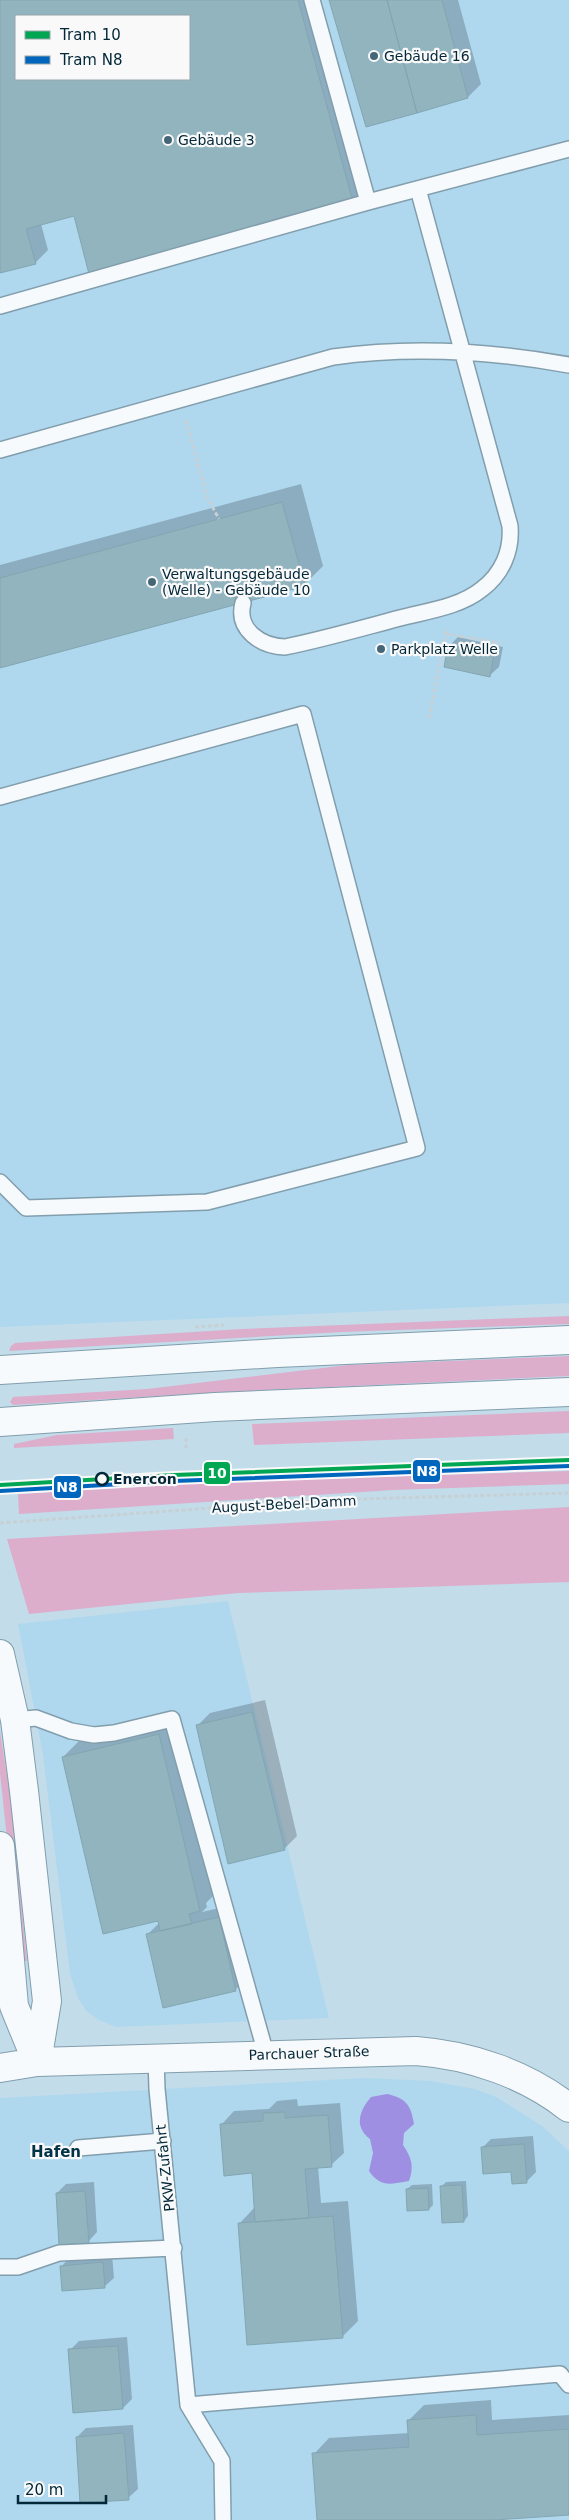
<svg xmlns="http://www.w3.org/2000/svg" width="569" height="2520" font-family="'DejaVu Sans',sans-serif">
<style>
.built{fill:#afd8ef;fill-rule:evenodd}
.green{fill:#ddadcc}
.water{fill:#9e8fe2}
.shadow{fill:#0003;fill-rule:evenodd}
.building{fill:#92b4bf;stroke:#82a6b1;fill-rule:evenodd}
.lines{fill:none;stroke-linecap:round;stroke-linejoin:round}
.service-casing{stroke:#829ead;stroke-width:18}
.minor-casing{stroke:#829ead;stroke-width:30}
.secondary-casing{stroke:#829ead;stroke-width:30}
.path{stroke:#c7d0d5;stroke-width:3;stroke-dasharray:4 2.5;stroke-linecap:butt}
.service{stroke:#f6fafc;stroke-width:15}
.minor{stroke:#f6fafc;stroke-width:28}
.secondary{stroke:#f6fafc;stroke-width:28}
.tram-1-casing{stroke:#f9f9f9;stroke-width:8}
.tram-2-casing{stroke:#f9f9f9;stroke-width:8}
.tram-1{stroke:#00a651;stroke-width:4}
.tram-2{stroke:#0065bd;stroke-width:4}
.poi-dot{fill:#456677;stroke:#f9f9f9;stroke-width:2}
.stop-dot{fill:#f9f9f9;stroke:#012739;stroke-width:2.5}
.labels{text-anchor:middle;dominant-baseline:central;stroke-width:4.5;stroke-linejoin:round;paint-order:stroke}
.poi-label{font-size:14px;fill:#012739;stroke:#f9f9f9;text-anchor:start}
.stop-label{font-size:14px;font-weight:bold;fill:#012739;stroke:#f9f9f9;text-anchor:start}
.street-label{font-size:14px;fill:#012739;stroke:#f9f9f9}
.neighbourhood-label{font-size:15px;font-weight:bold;fill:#003248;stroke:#f9f9f9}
.line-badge{stroke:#f9f9f9;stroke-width:2}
.badge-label{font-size:14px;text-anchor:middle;font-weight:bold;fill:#fff}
</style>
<rect width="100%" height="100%" fill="#c2dcea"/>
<path class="built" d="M0 0H569V1303L0 1327ZM16 16H189V79H16Z
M228 1601 329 2018 116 2027 99 2020 86 2011 78 1998 70 1974 43 1755 18 1624Z
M365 2078 431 2081 475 2089 496 2097 542 2126 569 2151V2520H0V2098Z"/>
<path class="green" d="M569 1316V1324L342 1332 9 1351 11 1346 15 1343 242 1329Z
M569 1356V1376L224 1392 13 1405 10 1402 13 1397 147 1389 348 1365Z
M569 1411V1433L254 1445 252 1424Z
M173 1428 174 1439 14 1448V1444L57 1435Z
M569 1471V1484L393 1490 19 1514 18 1494 241 1481Z
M569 1507V1582L238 1593 29 1614 7 1539Z
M0 1731 11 1801 27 1961H20L0 1773Z"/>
<path class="water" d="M387 2094C406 2098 411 2105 414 2124L404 2133 403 2145C412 2158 414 2167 409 2181 390 2184 381 2188 369 2171L373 2153 370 2139C354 2127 359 2111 371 2097Z"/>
<path class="shadow" d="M0 0H314L365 188 353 201 75 215 41 224 48 250 35 263 0 272ZM16 16H189V79H16Z
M331 0H458L481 84 468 97 367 126Z
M301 484 323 566 304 585 0 667V565Z
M458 637 503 647 499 667 489 676 449 646Z
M265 1700 297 1836 284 1849 197 1726 210 1713Z
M175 1719 215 1894 206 1903 207 1907 202 1912 232 1905 248 1977 235 1990 147 1935 160 1922 63 1757 79 1741Z
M297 2099 298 2106 340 2103 344 2153 331 2165 318 2166 321 2203 348 2201 358 2321 342 2337 239 2224 255 2207 253 2172 222 2124 234 2111 269 2109 277 2101Z
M533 2136 536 2172 527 2181 482 2148 491 2139Z
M466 2181 468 2216 464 2221 442 2186 446 2182Z
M94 2182 97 2232 88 2242 57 2193 66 2184Z
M432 2184 433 2205 429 2209 407 2189 412 2185Z
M112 2254 114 2278 104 2287 61 2267 70 2257Z
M127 2337 132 2399 123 2408 70 2350 79 2341Z
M491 2400 492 2420 569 2415V2514L477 2520H318L314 2454 329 2438 409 2433V2420L424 2405Z
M133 2425 138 2489 128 2498 77 2437 86 2428Z"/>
<path class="building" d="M0 0H298L353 202 89 274 74 216 26 229 36 264 0 273ZM16 16H189V79H16Z
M329 0H387L417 113 366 127Z
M387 0H442L468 98 417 113Z
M282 502 305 586 0 668V578Z
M448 645 494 655 490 677 444 667Z
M252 1712 285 1850 228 1864 196 1725Z
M159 1734 200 1911 189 1914 192 1924 160 1931 158 1921 103 1934 62 1757Z
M219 1917 236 1991 163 2008 146 1934Z
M285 2112V2118L328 2115 332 2167 305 2169 309 2218 255 2222 252 2173 224 2176 220 2124 263 2121V2113Z
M524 2144 527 2183 512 2184 511 2172 483 2174 481 2147Z
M462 2185 464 2222 442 2223 440 2186Z
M428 2188 429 2210 407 2211 406 2189Z
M85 2191 89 2243 59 2245 56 2193Z
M333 2216 343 2338 247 2345 238 2223Z
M103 2262 105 2288 62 2291 60 2266Z
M118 2346 123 2409 73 2413 68 2349Z
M476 2415 477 2435 569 2429V2515L494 2520H317L312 2453 409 2447 407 2420Z
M124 2433 129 2500 80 2503 76 2437Z"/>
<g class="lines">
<defs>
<path id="service" d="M312 0 368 202
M0 306 368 202 569 149
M0 450 333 357C411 346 492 351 569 365
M243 603C236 630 261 646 285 647 324 639 362 628 400 618 427 611 460 607 482 589 502 574 512 551 510 526L418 189
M0 797 303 714 417 1148 207 1202 26 1208 0 1182
M15 1720 36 1718 71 1731 94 1735 114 1733 172 1719 266 2054
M156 2059 157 2089 188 2405 222 2461 223 2520
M78 2148 163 2141
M0 2267H18L59 2253 174 2248
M188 2405 560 2374 569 2385"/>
<path id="minor" d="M0 1654 15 1720 24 1791 47 2001 37 2062
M0 1846 14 2006 37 2062
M0 2068 37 2062 416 2051C470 2055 526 2074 569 2108"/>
<path id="secondary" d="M0 1370 277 1353 569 1340
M0 1422 215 1407 569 1392"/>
</defs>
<use href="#service" class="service-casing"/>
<use href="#minor" class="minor-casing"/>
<use href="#secondary" class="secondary-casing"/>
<path class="path" d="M186 420 207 497 219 519
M447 634 501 643
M429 718 447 628
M195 1327 224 1325
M186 1438V1448
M0 1523 325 1500 569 1493"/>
<use href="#service" class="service"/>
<use href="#minor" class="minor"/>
<use href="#secondary" class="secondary"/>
<defs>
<path id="tram-1" d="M0 1485 174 1475 569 1460"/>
<path id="tram-2" d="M0 1491 174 1481 569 1466"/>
</defs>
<use href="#tram-1" class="tram-1-casing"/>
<use href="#tram-2" class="tram-2-casing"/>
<use href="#tram-1" class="tram-1"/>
<use href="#tram-2" class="tram-2"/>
</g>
<g class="poi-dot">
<circle cx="374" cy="56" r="5"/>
<circle cx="168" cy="140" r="5"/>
<circle cx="152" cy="582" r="5"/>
<circle cx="381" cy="649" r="5"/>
</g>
<circle class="stop-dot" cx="102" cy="1479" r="6"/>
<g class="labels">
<g class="poi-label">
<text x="384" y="56">Gebäude 16</text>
<text x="178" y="140">Gebäude 3</text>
<text x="162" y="574">Verwaltungsgebäude<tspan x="162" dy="16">(Welle) - Gebäude 10</tspan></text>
<text x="391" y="649">Parkplatz Welle</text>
</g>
<g class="stop-label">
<text x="113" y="1479">Enercon</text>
</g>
<g class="street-label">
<text transform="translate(284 1504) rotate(-3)">August-Bebel-Damm</text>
<text transform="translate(309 2053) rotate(-2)">Parchauer Straße</text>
<text transform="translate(165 2168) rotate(-96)">PKW-Zufahrt</text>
</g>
<g class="neighbourhood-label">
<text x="56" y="2152">Hafen</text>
</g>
</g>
<g class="line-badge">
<rect x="412" y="1459" width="29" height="24" rx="5" fill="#0065bd"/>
<rect x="203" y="1461" width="28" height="24" rx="5" fill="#00a651"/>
<rect x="53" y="1475" width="29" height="24" rx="5" fill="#0065bd"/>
</g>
<g class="badge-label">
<text x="427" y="1476">N8</text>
<text x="217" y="1478">10</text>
<text x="67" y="1492">N8</text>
</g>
<rect x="15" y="15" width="175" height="65" fill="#f9f9f9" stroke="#96a5ac"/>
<rect x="25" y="31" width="25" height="8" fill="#00a651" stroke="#96a5ac"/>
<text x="60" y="40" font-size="15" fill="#012739">Tram 10</text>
<rect x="25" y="56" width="25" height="8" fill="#0065bd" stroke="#96a5ac"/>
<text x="60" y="65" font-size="15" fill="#012739">Tram N8</text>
<path d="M18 2495v8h88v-8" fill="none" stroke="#012739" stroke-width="2.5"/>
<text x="25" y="2495" font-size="15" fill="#012739" stroke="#f9f9f9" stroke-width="4" paint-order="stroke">20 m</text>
</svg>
